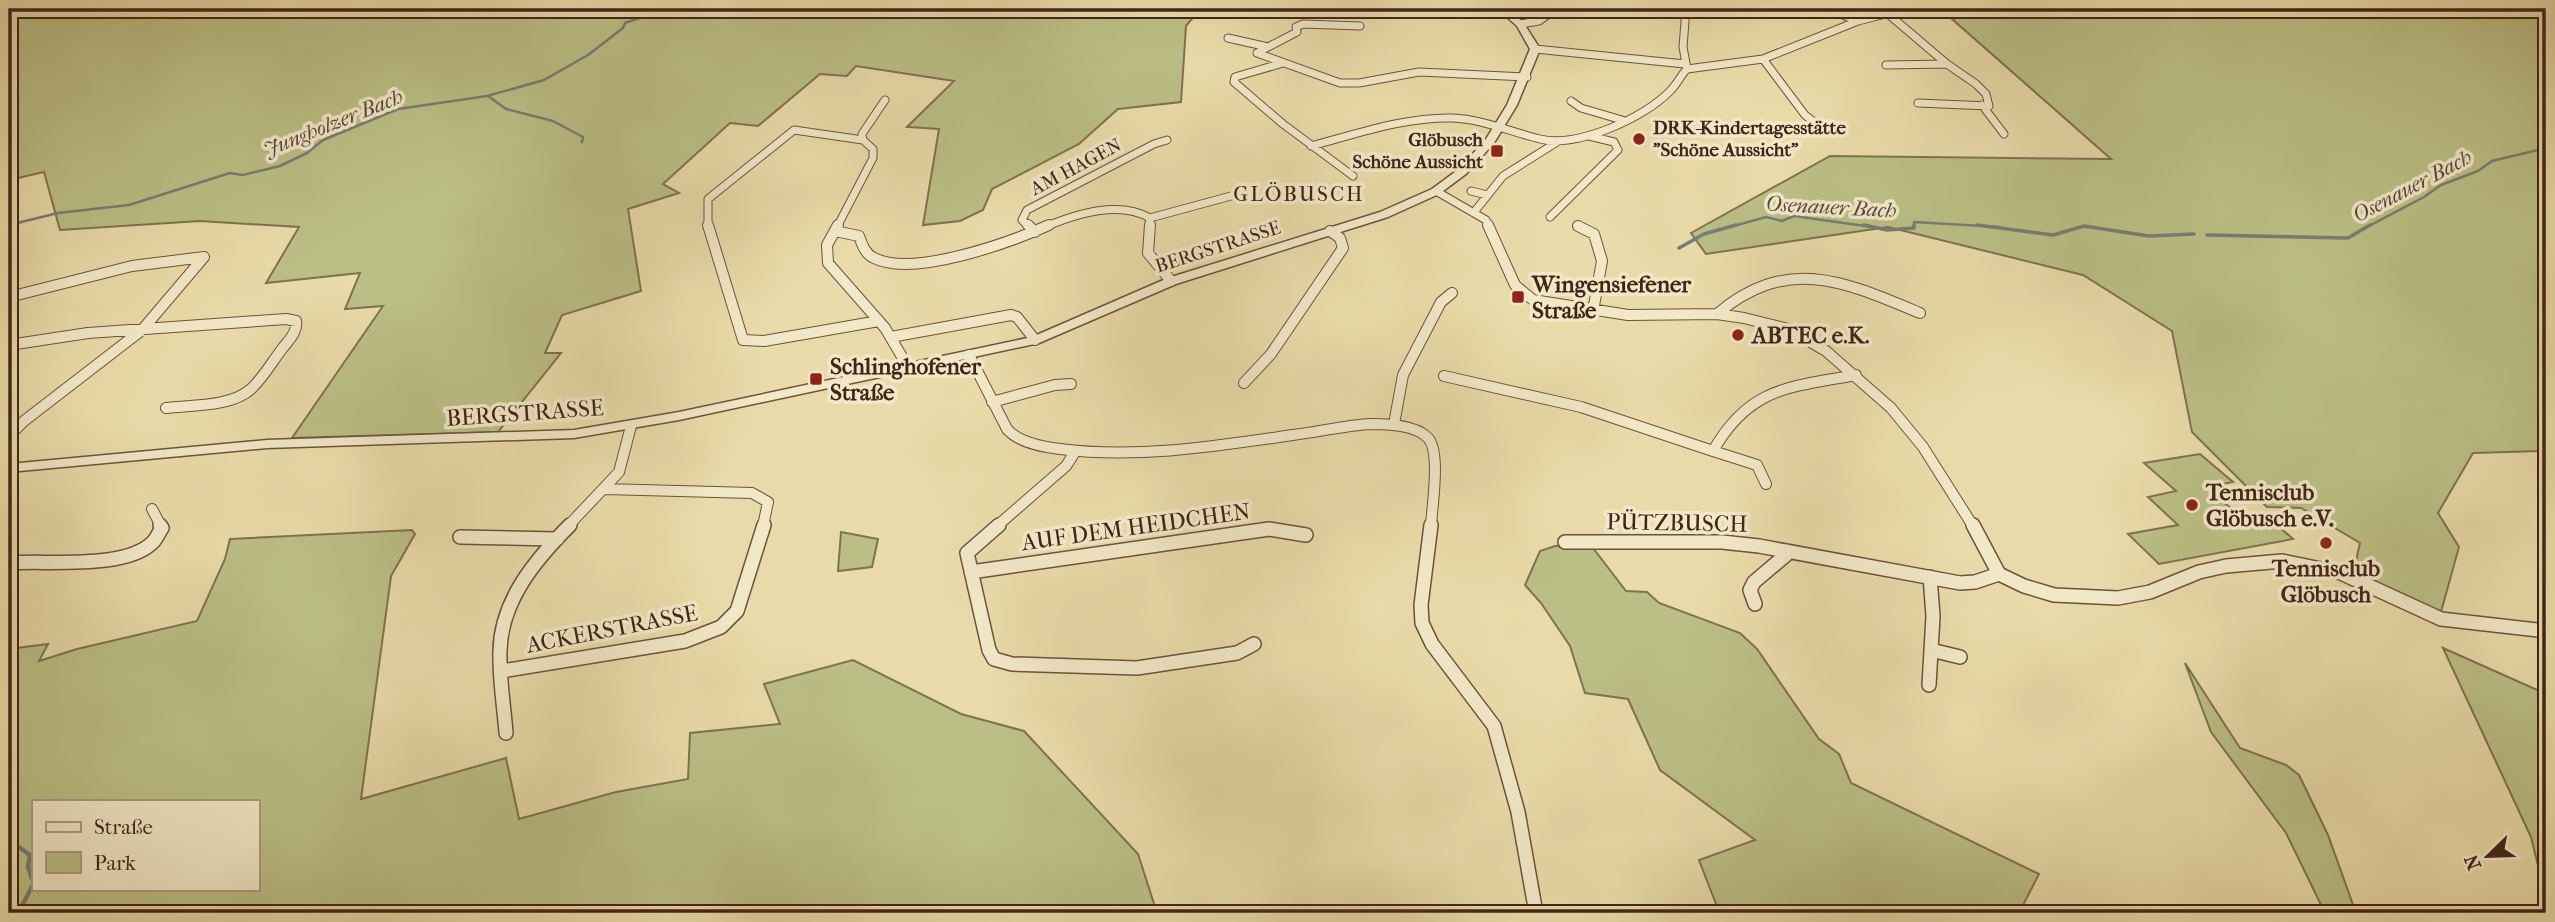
<svg xmlns="http://www.w3.org/2000/svg" width="2555" height="922" font-family="'IM FELL French Canon',serif">
<style>
.green{fill:#bbbf85;stroke:#7f724f;stroke-width:2;fill-rule:evenodd}
.lines{fill:none;stroke-linecap:round;stroke-linejoin:round}
.stream-far2{stroke:#777d75;stroke-width:2.5}
.stream-far1{stroke:#777d75;stroke-width:3.5}
.stream{stroke:#777d75;stroke-width:4.5}
.minor-far2-casing{stroke:#6c523d;stroke-width:9}
.minor-far1-casing{stroke:#6c523d;stroke-width:12}
.minor-casing{stroke:#6c523d;stroke-width:16}
.tertiary-casing{stroke:#6c523d;stroke-width:3}
.minor-far2{stroke:#f1e8c7;stroke-width:7}
.minor-far1{stroke:#f1e8c7;stroke-width:10}
.minor{stroke:#f1e8c7;stroke-width:13}
.tertiary{fill:#f1e8c7;fill-rule:evenodd}
.poi-dot{fill:#8f2418;stroke:#f1e8c7;stroke-width:2.5}
.labels{text-anchor:middle;dominant-baseline:central;stroke-width:7;stroke-linejoin:round;paint-order:stroke}
.far-poi-label{font-size:19px;font-weight:bold;fill:#432419;stroke:#f1e8c7;text-anchor:start}
.far-street-label{font-size:19px;fill:#432419;stroke:#f1e8c7}
.far-water-label{font-size:21px;font-style:italic;fill:#59493f;stroke:#f1e8c7}
.far-quarter-label{font-size:21px;letter-spacing:2px;fill:#432419;stroke:#f1e8c7}
.poi-label{font-size:23px;font-weight:bold;fill:#432419;stroke:#f1e8c7;text-anchor:start}
.street-label{font-size:23px;fill:#432419;stroke:#f1e8c7}
</style>
<rect width="100%" height="100%" fill="#e9dba9"/>
<filter id="stains"><feTurbulence type="fractalNoise" baseFrequency=".00286" numOctaves="4"/><feColorMatrix values="0 0 0 0 .2 0 0 0 0 .09 0 0 0 0 .02 0 0 0 .5 -.17"/></filter>
<radialGradient id="worn" r=".72"><stop offset=".6" stop-color="#630" stop-opacity="0"/><stop offset="1" stop-color="#630" stop-opacity=".3"/></radialGradient>
<path class="green" d="M9 9H1200L1186 26 1181 102 1118 109 1079 144 992 189 983 210 960 221 923 225 939 129 907 127 954 81 856 66 847 76 820 74 758 126 730 123 663 184 679 193 628 209 641 291 562 315 545 353H561L498 432 292 438 383 306 345 309 360 273 266 283 299 227 200 221 60 230 44 172 9 180Z
M2002 9H2546V451L2473 453 2438 513 2459 547 2441 612 2353 574 2360 543 2301 508 2267 507 2192 432 2172 331 2083 275 1888 227 1706 254 1691 233 1830 156 2111 159 1952 19Z
M2200 454 2233 482 2206 487 2241 517 2263 513 2293 539 2159 564 2128 534 2178 525 2148 497 2176 491 2144 463Z
M412 530 415 534 391 576 361 799 506 758 519 819 616 792 688 779 690 733 780 724 764 684 853 660 961 714 1024 731 1138 854 1157 913H9V649L48 644 39 661 77 649 197 621 225 559 230 539ZM257 801V889H33V801Z
M841 532 878 539 872 567 838 571Z
M1590 544 1626 591 1647 592 1659 603 1740 633 1757 649 1819 739 1839 754 1851 783 2039 874 2019 913H1723L1718 909 1699 860 1755 840 1660 770 1628 699 1585 693 1570 646 1541 603 1525 585 1540 551 1555 546Z
M2443 648 2546 694V898L2531 837Z
M2185 663 2240 748 2286 765 2299 775 2328 835 2356 913H2325L2286 833 2211 732Z"/>
<g class="lines">
<path class="stream-far2" d="M824 12 825 9
M488 96 506 109 553 121 583 137 582 142
M9 225 58 213 129 205 230 173 243 175 280 166 307 153 323 140 398 109 487 96 544 80 588 55 623 28 625 23 642 17 651 9
M1730 227 1766 217 1782 221 1794 216 1872 227
M1914 227V222L2000 227
M2081 227H2090
M2367 227 2424 197 2441 185 2478 171 2492 161 2546 148"/>
<path class="stream-far1" d="M1864 225 1887 230 1914 228V225
M1977 225 2053 235 2084 226 2149 236 2194 234
M2207 235 2348 238 2370 225
M1679 248 1704 234 1736 225"/>
<path class="stream" d="M9 840 30 855 28 867 33 881
M18 913 33 885"/>
<defs>
<path id="minor-far2" d="M1686 9 1683 47 1687 69
M1828 9 1858 21
M1887 13 1947 64 1976 84 1986 94 1989 106 1918 103
M1520 24 1539 21 1556 9
M1228 38 1268 47 1257 53 1340 83H1359L1419 72 1527 77
M1268 47 1297 32 1296 27 1303 24 1360 26
M1535 49 1685 64
M1763 59 1805 115 1822 128
M1283 63 1235 77 1234 82 1283 124 1353 176
M1886 65 1947 64
M1571 101 1581 108 1622 120
M1982 105 2004 134
M1311 146C1357 134 1404 117 1452 118 1482 119 1511 132 1540 139 1577 148 1645 118 1671 90 1677 84 1681 75 1687 69L1763 59 1858 21 1905 9
M1436 191 1486 220 1489 227
M1471 191 1487 195
M1475 211 1503 176 1557 142
M1550 217 1618 150 1614 142 1589 136
M1150 218 1242 193
M708 227V199L794 130 863 140
M837 227 873 158V149L863 140 862 134 885 100
M1029 227 1022 220 1027 210 1154 144 1167 140
M1045 227C1075 214 1119 200 1150 218L1149 227"/>
<path id="minor-far1" d="M708 225 743 340 764 341 879 321
M838 225 827 245 828 263 885 328 908 367
M1028 225 1035 232
M1150 225 1148 253 1171 281
M1488 225 1515 285 1533 300 1628 315 1717 314 1744 318 1788 329 1826 351 1891 408 1923 447 1973 526
M1578 226 1594 234 1602 261 1593 311
M835 231 859 236C862 244 865 254 874 258 913 278 1011 242 1049 225
M9 297 132 266 204 257 142 330 24 421 9 436
M1717 314C1787 255 1844 281 1920 313
M891 337 1011 315 1017 317 1035 340
M9 345 88 333 286 319 296 321C298 332 288 341 282 349 272 362 263 378 251 389 231 407 192 405 166 408
M969 355 1007 429C1019 443 1043 447 1060 449 1137 459 1217 446 1293 435 1319 432 1346 425 1372 424 1389 424 1416 425 1428 438 1441 452 1432 506 1431 526
M1444 376 1581 407 1713 451C1749 387 1790 387 1856 375
M1244 383 1271 354 1343 248 1340 238 1330 231
M992 402 1055 385 1071 384
M1394 424 1403 375 1441 302 1452 293
M1713 451 1757 465 1766 484
M605 489 752 493 768 502 763 526
M152 509 161 526
M568 526 619 472 631 426
M997 526 1066 466 1075 452"/>
<path id="minor" d="M999 525 967 553 989 650 994 659 1012 664 1137 668 1237 653 1254 644
M1431 525 1421 605 1422 623 1432 644 1494 726 1518 812 1536 913
M1973 525 1999 574 2024 586 2054 595 2118 598 2150 592 2199 572 2226 566 2282 561 2341 573 2441 619 2546 631
M460 537 557 539
M1565 542H1722L1759 546 1960 583 1975 582 1999 574
M9 563C46 560 126 570 153 542 157 538 159 532 162 528L160 525
M971 572 1269 529 1306 535
M1755 604 1750 590 1754 582 1786 555 1787 551
M1931 650 1960 657
M502 671 685 641 721 627 737 611 764 525
M1929 685 1933 616 1930 577
M506 733C504 706 499 678 500 651 501 600 536 559 570 525"/>
<path id="tertiary" d="M1498 9H1507L1523 22 1540 49 1517 105 1494 143 1466 174 1439 194 1388 217 1176 284 1039 343 679 420 574 438 267 448 9 472V464L267 440 574 430 679 412 1032 337 1168 278 1380 212 1432 189 1459 169 1486 139 1507 105 1530 49 1517 26Z"/>
</defs>
<use href="#minor-far2" class="minor-far2-casing"/>
<use href="#minor-far1" class="minor-far1-casing"/>
<use href="#minor" class="minor-casing"/>
<use href="#tertiary" class="tertiary-casing"/>
<use href="#minor-far2" class="minor-far2"/>
<use href="#minor-far1" class="minor-far1"/>
<use href="#minor" class="minor"/>
<use href="#tertiary" class="tertiary"/>
</g>
<g class="poi-dot">
<circle cx="1639" cy="139" r="7"/>
<rect x="1490" y="144" width="14" height="14" rx="3.5"/>
<rect x="1511" y="290" width="14" height="14" rx="3.5"/>
<circle cx="1738" cy="335" r="7"/>
<rect x="809" y="372" width="14" height="14" rx="3.5"/>
<circle cx="2192" cy="505" r="7"/>
<circle cx="2326" cy="543" r="7"/>
</g>
<g class="labels">
<g class="far-poi-label">
<text x="1653" y="128">DRK-Kindertagesstätte<tspan x="1653" dy="22">"Schöne Aussicht"</tspan></text>
<text x="1483" y="140" text-anchor="end">Glöbusch<tspan x="1483" dy="22">Schöne Aussicht</tspan></text>
</g>
<g class="far-street-label">
<text transform="translate(1076 167) rotate(-28)">AM HAGEN</text>
<text transform="translate(1218 247) rotate(-18)">BERGSTRASSE</text>
</g>
<g class="far-water-label">
<text transform="translate(333 123) rotate(-22)">Jungholzer Bach</text>
<text transform="translate(2412 186) rotate(-28)">Osenauer Bach</text>
<text transform="translate(1831 207) rotate(3)">Osenauer Bach</text>
</g>
<g class="far-quarter-label">
<text x="1299" y="194">GLÖBUSCH</text>
</g>
<g class="poi-label">
<text x="1532" y="284">Wingensiefener<tspan x="1532" dy="26">Straße</tspan></text>
<text x="1752" y="335">ABTEC e.K.</text>
<text x="830" y="366">Schlinghofener<tspan x="830" dy="26">Straße</tspan></text>
<text x="2206" y="492">Tennisclub<tspan x="2206" dy="26">Glöbusch e.V.</tspan></text>
<text x="2326" y="568" text-anchor="middle">Tennisclub<tspan x="2326" dy="26">Glöbusch</tspan></text>
</g>
<g class="street-label">
<text transform="translate(525 413) rotate(-4)">BERGSTRASSE</text>
<text transform="translate(1677 523) rotate(1)">PÜTZBUSCH</text>
<text transform="translate(1136 527) rotate(-8)">AUF DEM HEIDCHEN</text>
<text transform="translate(612 629) rotate(-11)">ACKERSTRASSE</text>
</g>
</g>
<rect width="2555" height="922" fill="none" stroke="#e9dba9" stroke-width="35"/>
<rect x="10" y="10" width="2534" height="901" fill="none" stroke="#432419" stroke-width="3.5"/>
<rect x="18" y="18" width="2520" height="887" fill="none" stroke="#432419" stroke-width="2"/>
<rect x="32" y="800" width="228" height="91" fill="#f1e8c7" stroke="#ab9a81" stroke-width="2"/>
<rect x="46" y="822" width="35" height="10" fill="#f1e8c7" stroke="#ab9a81" stroke-width="2"/>
<text x="94" y="834" font-size="21" fill="#432419">Straße</text>
<rect x="46" y="852" width="35" height="21" fill="#bbbf85" stroke="#ab9a81" stroke-width="2"/>
<text x="94" y="870" font-size="21" fill="#432419">Park</text>
<g transform="translate(2488 856) rotate(247)" stroke="#f1e8c7" stroke-width="5" paint-order="stroke">
<path d="M0-5L12 26L0 18L-12 26Z" fill="#432419"/>
<text y="-10" font-size="19" font-weight="bold" text-anchor="middle" fill="#432419">N</text>
</g>
<rect width="100%" height="100%" filter="url(#stains)"/>
<rect width="100%" height="100%" fill="url(#worn)"/>
</svg>
